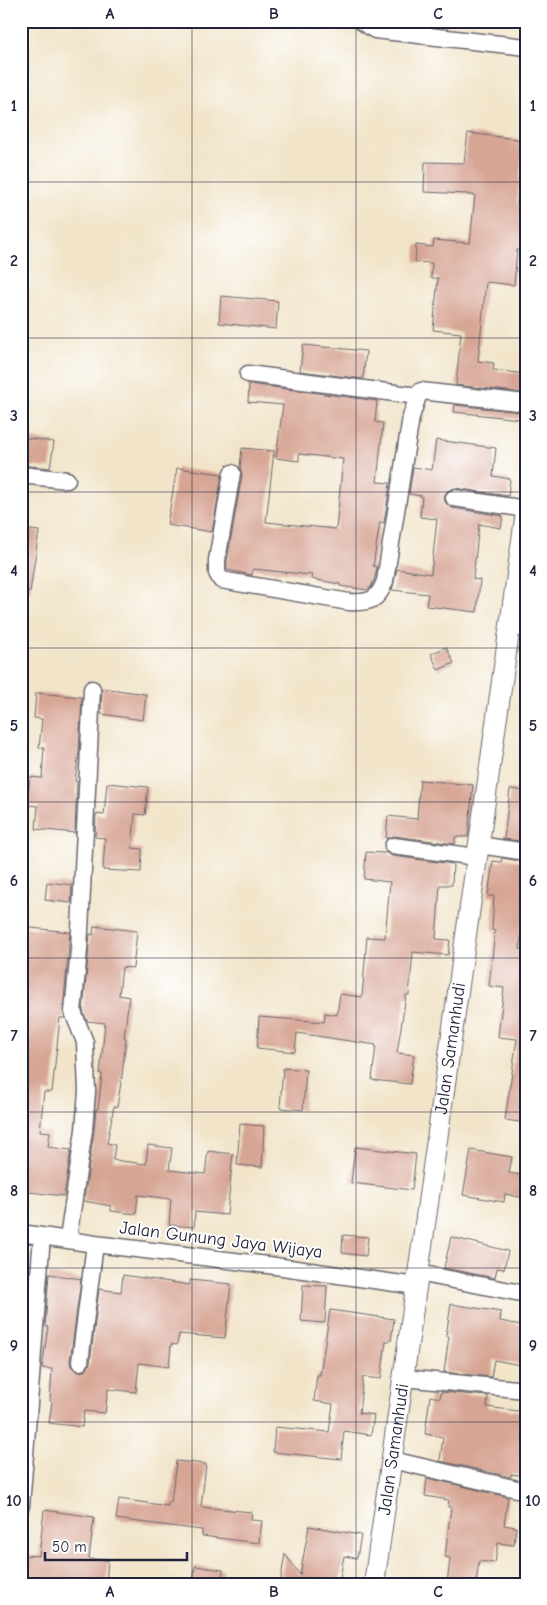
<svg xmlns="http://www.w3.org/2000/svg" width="547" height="1605" font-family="'Comic Neue',sans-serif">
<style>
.building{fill:#d7a594}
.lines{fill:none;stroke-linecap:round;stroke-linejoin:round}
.minor-casing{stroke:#6a666d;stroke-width:19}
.tertiary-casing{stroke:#6a666d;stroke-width:22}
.minor{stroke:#fff;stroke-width:16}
.tertiary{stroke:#fff;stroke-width:20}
.grid{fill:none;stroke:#22223b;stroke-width:1;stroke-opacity:0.55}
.labels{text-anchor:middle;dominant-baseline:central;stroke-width:4;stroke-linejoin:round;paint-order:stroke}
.street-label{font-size:18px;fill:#22223b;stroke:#fff}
.neatline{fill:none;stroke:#22223b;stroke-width:2}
.grid-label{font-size:16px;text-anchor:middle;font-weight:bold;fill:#22223b}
</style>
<rect width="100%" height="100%" fill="#fff"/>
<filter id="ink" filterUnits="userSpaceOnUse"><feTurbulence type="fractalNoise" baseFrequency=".02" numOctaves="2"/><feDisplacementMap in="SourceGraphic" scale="10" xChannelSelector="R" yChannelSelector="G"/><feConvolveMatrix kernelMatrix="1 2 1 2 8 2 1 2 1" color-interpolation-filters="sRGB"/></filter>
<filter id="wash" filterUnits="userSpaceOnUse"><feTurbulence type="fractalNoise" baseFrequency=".0096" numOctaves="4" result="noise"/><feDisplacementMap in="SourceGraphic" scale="20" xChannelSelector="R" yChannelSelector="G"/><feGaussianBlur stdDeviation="1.12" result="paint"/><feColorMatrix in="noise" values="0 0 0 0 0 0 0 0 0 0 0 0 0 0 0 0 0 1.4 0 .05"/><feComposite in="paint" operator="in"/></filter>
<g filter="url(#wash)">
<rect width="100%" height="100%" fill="#f1e4c9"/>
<g id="blocks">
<path class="building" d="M468 133 524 140 517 204H526V252L517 250 514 285 486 282 478 361 494 363 493 370 526 374 523 393 456 385 461 333 433 330 438 278H431L432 263 415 262 416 245 433 247 434 240 470 243 475 195H468V194L424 192 425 162 464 163Z
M221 296 278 301 276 329 219 323Z
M303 345 366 351 363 379 300 371Z
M249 384 377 401 375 422 383 423 377 482 390 483 384 523 380 522 373 566 377 567 375 578 371 587 367 590 340 586V584L311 579 312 575 253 569 252 575 227 570V561L242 475 240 467 242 448 274 451 266 522 336 529 343 459 299 454V461L276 458 283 405 248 402Z
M455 405 521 412 520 419 454 412Z
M21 437 54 442 50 468 21 465Z
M436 440 496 448 493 476 510 479 508 496 455 488 447 491 444 496 445 502 452 508 503 516 501 528 479 524 473 579 480 580 477 612 426 606 428 594 392 590 397 569 431 574 437 519 420 517 422 496 409 494 413 467 432 470Z
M177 468 222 474 212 532 167 525Z
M21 529 39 531 30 592 21 591Z
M446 647 454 663 438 670 431 654Z
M102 688 146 694 143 720 101 714Z
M36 693 82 697 79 752 75 781H77L75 833 36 829 38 806 27 805 30 777 42 778 44 748H39L42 719 34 718Z
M420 780 473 785 468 837H455V844L394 836 386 839 388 816 417 819Z
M107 783 148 787 145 815 135 814 132 848 142 849 141 872 103 870 105 838 95 837 96 814 104 815Z
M510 789 526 791V842L504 839Z
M366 852 385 853V852L392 856 453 864 452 885H440L436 939 450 940 448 955 413 952 409 995H406L397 1053 414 1055 410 1084 372 1080 376 1045 297 1033 295 1052 257 1048 259 1017 324 1022 325 1013 337 1015 340 994 362 997 367 937 385 938 390 882 364 879Z
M502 858 526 862V921L523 920 520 949 526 950V1123L505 1120 517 1039 498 1037 504 988 489 986 495 931 492 930 494 896H488L493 861 501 862Z
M47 882 72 885 71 903 45 900Z
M94 926 137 931 133 968 122 967 119 995 129 997 124 1037 126 1038 122 1076 117 1107 114 1106 107 1143 115 1145 113 1160 146 1164 148 1145 172 1148 169 1170 205 1174 208 1151 233 1154 227 1215 195 1212 194 1227 169 1225 171 1199 138 1195 136 1214 111 1211V1206L84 1201 94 1131 96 1109H98L102 1074H100L105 1023 87 1021 83 1011 90 934 93 935Z
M21 927 70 932 63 1011 65 1018H60L52 1092H44L40 1131 50 1132 48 1147 71 1150 64 1196 21 1191Z
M283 1068 306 1070 303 1110 280 1108Z
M240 1124 264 1126 262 1167 237 1165Z
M355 1147 416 1154 412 1190 351 1183Z
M471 1150 512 1157 509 1173 526 1176 524 1198 505 1194 504 1202 463 1195Z
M343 1235 368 1237 366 1256 342 1253Z
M451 1237 508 1251 504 1269 497 1268 495 1278 444 1268Z
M21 1270 29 1271 25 1325 21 1324Z
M49 1274 81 1279 70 1361 71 1366 78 1372 84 1371 88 1368 90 1363 99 1289 121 1292 123 1275 190 1285V1280L231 1284 225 1338 179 1334 177 1345 171 1344 169 1367 139 1363 136 1392 108 1389 105 1413 84 1411 82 1427 49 1423 52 1402 50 1401 52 1369 42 1368 48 1327 45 1326Z
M303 1285 327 1286 325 1323 301 1321Z
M451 1304 501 1312 500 1321 526 1326V1366L494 1360 491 1377 444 1372 449 1336H446Z
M330 1310 394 1319 391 1341H386L381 1379 363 1377 359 1413 374 1415 371 1435 344 1431 341 1459 273 1452 275 1427 329 1432 333 1404 314 1401 317 1375H320Z
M441 1392 488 1396 487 1407 526 1412V1476L511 1474V1477L440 1461 443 1437 425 1434 430 1396 440 1398Z
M176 1461 206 1464 201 1507 252 1512 251 1520 262 1521 259 1543 202 1536V1530L116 1519 119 1499 168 1506V1502H171Z
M427 1478 508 1497 504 1525 516 1527 514 1545 498 1543 495 1563 479 1561 476 1584H447L450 1558 445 1557 451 1507H448L449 1500 425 1496Z
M44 1510 94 1517 89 1559 108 1560 106 1584H21L22 1555 39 1556Z
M309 1526 361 1535 357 1558 344 1556 339 1584H280L285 1554 300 1575Z
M195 1566 223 1570 222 1584H193Z"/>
</g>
</g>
<g filter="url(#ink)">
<use href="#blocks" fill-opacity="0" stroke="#6a666d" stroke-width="1"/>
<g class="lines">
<defs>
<path id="minor" d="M361 21 375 30 526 47
M248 374 418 396
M232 473 217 560V573L221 580 349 602C369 603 378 601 385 581L411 417 418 396 421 391 526 403
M21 475 67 480
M454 498 526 509
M510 626 526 629
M479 845 526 852
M393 846 477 857
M21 1233 95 1244 268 1265 416 1286
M68 1239 84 1130 87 1091 85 1042 73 1012 79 950 92 689
M418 1273 526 1294
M80 1362 95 1244
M404 1378 526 1390
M392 1460 526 1491
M21 1506 42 1236"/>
<g id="tertiary">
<path id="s1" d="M374 1584 526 512"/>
</g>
</defs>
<use href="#minor" class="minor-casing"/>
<use href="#tertiary" class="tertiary-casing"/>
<use href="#minor" class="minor"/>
<use href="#tertiary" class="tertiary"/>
</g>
</g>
<path class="grid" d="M192 21V1584M356 21V1584M21 182H526M21 338H526M21 492H526M21 648H526M21 802H526M21 958H526M21 1112H526M21 1268H526M21 1422H526"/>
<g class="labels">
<g class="street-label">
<text stroke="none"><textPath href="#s1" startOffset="541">Jalan Samanhudi</textPath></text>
<text transform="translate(221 1240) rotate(7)">Jalan Gunung Jaya Wijaya</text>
<text stroke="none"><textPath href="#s1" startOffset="136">Jalan Samanhudi</textPath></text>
</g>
</g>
<rect width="547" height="1605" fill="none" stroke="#fff" stroke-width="55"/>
<path d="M45 1552v8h142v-8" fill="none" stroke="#22223b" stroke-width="2.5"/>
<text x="52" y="1552" font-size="15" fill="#22223b" stroke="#ffffff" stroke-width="4" paint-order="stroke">50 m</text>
<rect x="28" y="28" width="492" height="1550" class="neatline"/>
<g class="grid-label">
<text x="110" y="19">A</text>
<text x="274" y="19">B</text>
<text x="438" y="19">C</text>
<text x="14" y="111">1</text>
<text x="533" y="111">1</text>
<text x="14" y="266">2</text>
<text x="533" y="266">2</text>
<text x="14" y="421">3</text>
<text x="533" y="421">3</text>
<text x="14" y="576">4</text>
<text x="533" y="576">4</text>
<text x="14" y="731">5</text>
<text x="533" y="731">5</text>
<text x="14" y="886">6</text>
<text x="533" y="886">6</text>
<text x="14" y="1041">7</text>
<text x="533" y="1041">7</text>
<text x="14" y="1196">8</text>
<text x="533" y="1196">8</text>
<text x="14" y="1351">9</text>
<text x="533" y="1351">9</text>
<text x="14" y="1506">10</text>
<text x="533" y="1506">10</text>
<text x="110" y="1597">A</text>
<text x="274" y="1597">B</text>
<text x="438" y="1597">C</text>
</g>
</svg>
